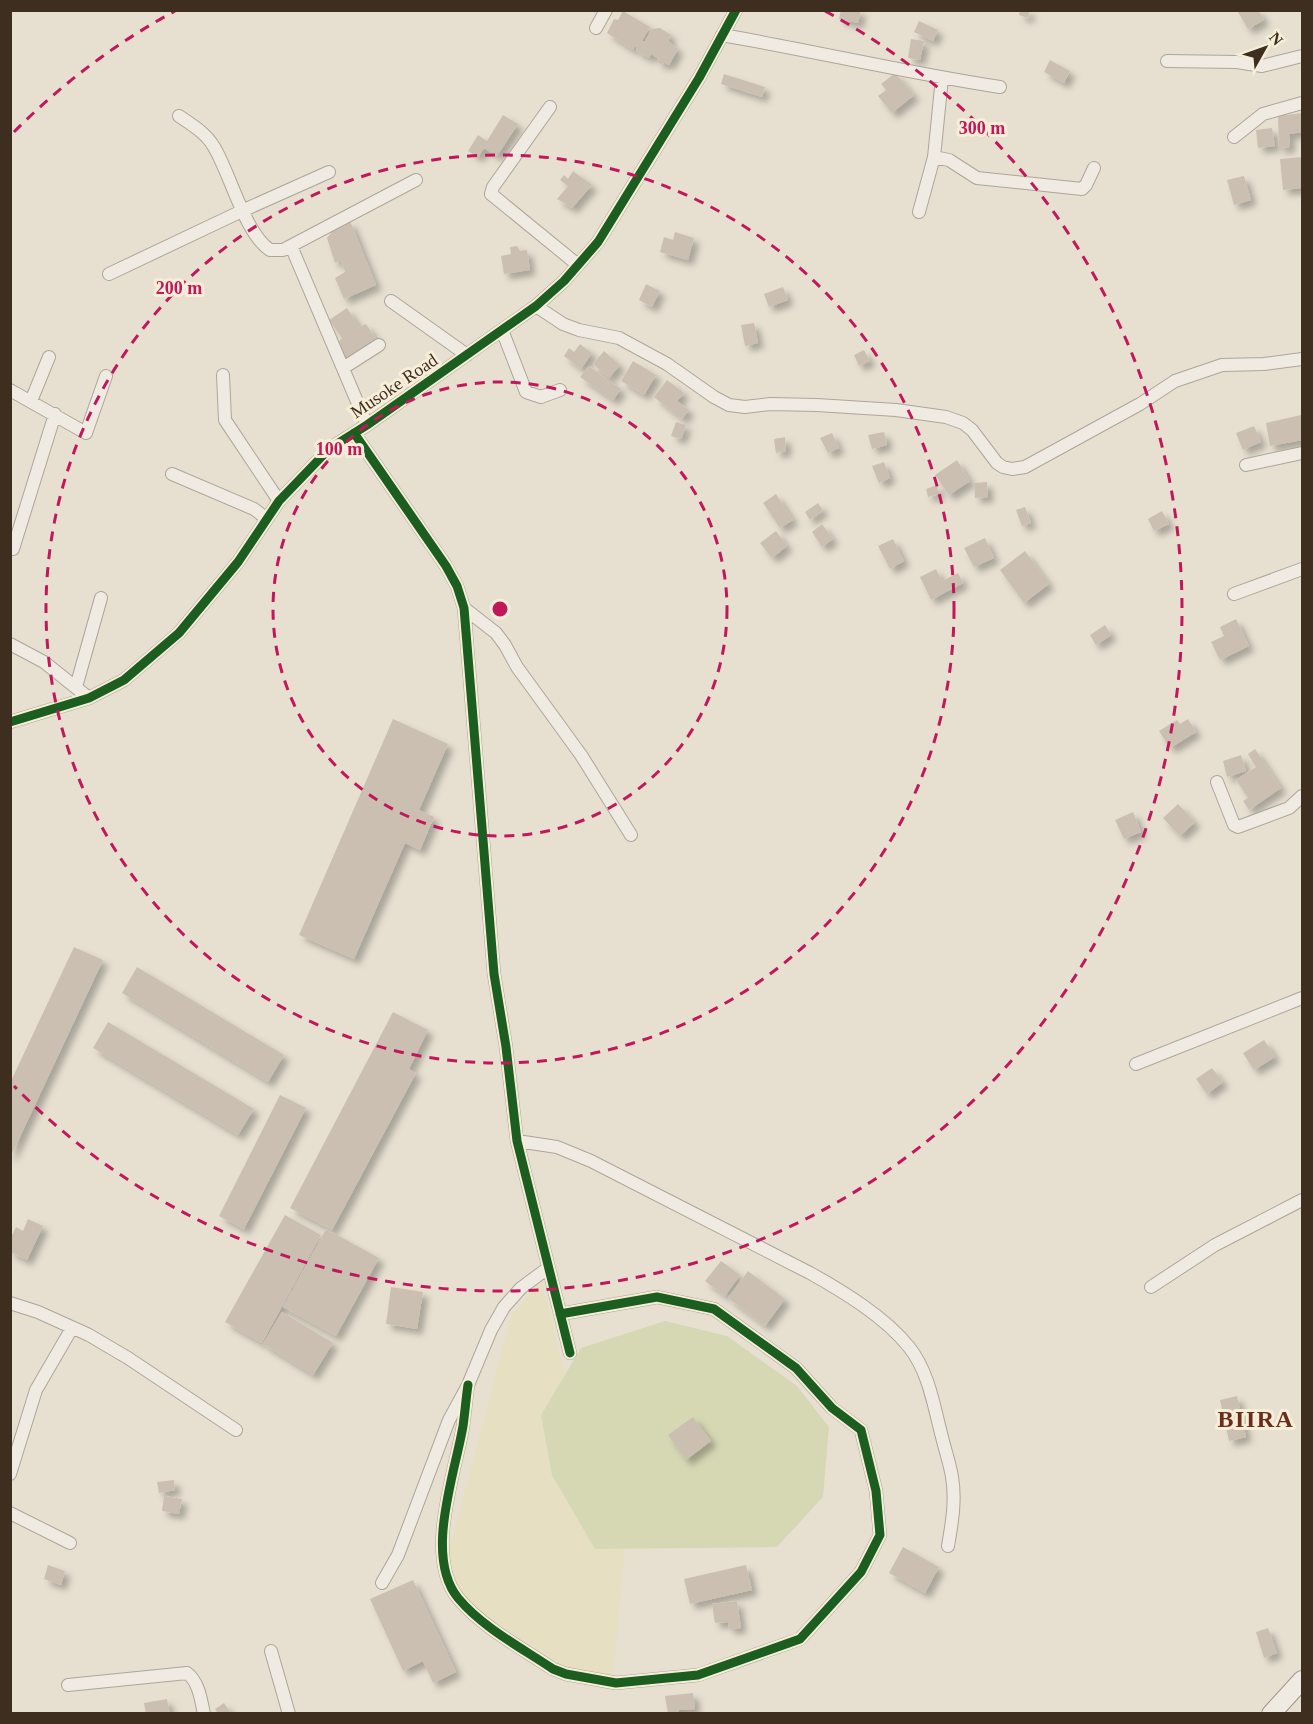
<svg xmlns="http://www.w3.org/2000/svg" width="1313" height="1724" font-family="'Times New Roman',serif">
<style>
.farmland{fill:#e6dfc2}
.green{fill:#d6d7b3}
.building{fill:#cbbfb2;filter:url(#shadow)}
.lines{fill:none;stroke-linecap:round;stroke-linejoin:round}
.street-casing{stroke:#ada599;stroke-width:14}
.secondary-casing{stroke:#9c958a;stroke-width:20}
.street{stroke:#efebe3;stroke-width:12}
.secondary{stroke:#efebe3;stroke-width:18}
.cycleway-casing{stroke:#f7eed8;stroke-width:13}
.cycleway{stroke:#1b5e20;stroke-width:9}
.ring{fill:none;stroke:#c2185b;stroke-width:3;stroke-dasharray:10 8}
.labels{text-anchor:middle;dominant-baseline:central;stroke-width:6;stroke-linejoin:round;paint-order:stroke}
.street-label{font-size:18px;fill:#3d2e20;stroke:#f7eed8}
.district-label{font-size:24px;font-weight:bold;letter-spacing:1.5px;fill:#6b2e1e;stroke:#f7eed8}
.centre{fill:#c2185b;stroke:#f7eed8;stroke-width:3}
.ring-label{font-size:18px;text-anchor:middle;font-weight:bold;fill:#c2185b;stroke:#f7eed8;stroke-width:6;stroke-linejoin:round;paint-order:stroke}
</style>
<defs>
<filter id="shadow"><feDropShadow dx="5.5" dy="5.5" stdDeviation="3" flood-color="#0004"/></filter>
</defs>
<rect width="100%" height="100%" fill="#e7e0d1"/>
<path class="farmland" d="M541 1279 565 1374 541 1415 595 1549H625L613 1678 563 1666 481 1613 456 1585 449 1551 511 1316Z"/>
<path class="green" d="M665 1321 727 1336 797 1386 829 1427 823 1497 777 1547 595 1549 552 1475 541 1415 581 1348Z"/>
<path class="building" d="M841 10H861L858 23 839 19Z
M1020 10H1030L1028 18 1019 15Z
M1240 10H1258L1264 20 1248 29 1238 12Z
M623 11 650 27 642 41H645L652 29 660 28 671 35 668 41 678 49 669 65 664 62 662 65 657 62 659 59 651 54 649 58 636 51 637 48 635 46 633 50 607 33 614 19 618 20Z
M919 21 938 30 933 41 914 32Z
M911 39 924 41 920 60 908 58Z
M1050 60 1070 71 1064 83 1044 72Z
M895 73 914 95 892 113 878 96 886 90 881 84Z
M724 74 765 87 762 97 721 84Z
M1302 113V132L1289 134 1290 147 1279 148 1278 116Z
M503 115 518 124 497 156 484 148 478 157 468 151 478 135 487 141Z
M1272 128 1275 146 1258 148 1256 130Z
M1302 157V188L1283 190 1280 159Z
M573 171 592 185 572 208 557 199 568 186 560 180 564 175 568 179Z
M1244 176 1251 200 1234 205 1227 180Z
M350 221 376 285 344 299 335 278 345 272 341 260 335 263 327 238 336 227Z
M675 232 694 238 688 260 660 252 664 237 673 240Z
M517 246 520 251 527 250 530 270 504 274 501 256 511 254 510 247Z
M646 284 660 291 652 307 639 300Z
M783 287 788 300 769 307 764 294Z
M347 308 359 327 366 324 377 340 344 362 337 344 342 338 329 320Z
M754 323 758 343 745 346 741 325Z
M580 344 592 353 581 369 564 356 569 348 574 352Z
M864 350 870 361 859 366 854 355Z
M604 351 620 365 609 378 593 364Z
M633 361 656 375 644 395 621 381Z
M589 366 621 389 613 400 580 377Z
M667 380 684 393 677 401 689 410 682 419 654 397Z
M1301 415 1302 440 1270 446 1266 423Z
M676 422 686 425 681 439 671 436Z
M1254 426 1261 442 1243 450 1236 433Z
M884 432 887 445 872 449 868 435Z
M832 433 839 448 828 453 820 438Z
M785 437 786 451 776 453 774 439Z
M957 460 970 481 949 495 935 475Z
M884 462 890 478 879 483 872 466Z
M987 482 988 497 975 498 974 483Z
M937 485 939 494 928 497 926 489Z
M776 494 793 520 780 528 763 503Z
M818 503 823 510 810 520 805 512Z
M1025 507 1031 523 1022 526 1016 510Z
M1162 511 1169 524 1154 531 1148 519Z
M822 524 833 539 822 547 812 532Z
M776 531 787 546 772 558 760 543Z
M985 538 994 558 974 567 964 548Z
M893 539 904 561 890 569 878 546Z
M1025 551 1049 584 1024 603 1000 570Z
M936 569 942 581 958 573 963 583 931 600 920 577Z
M1236 619 1249 646 1220 660 1211 642 1224 636 1220 627Z
M1105 625 1111 635 1096 645 1090 635Z
M393 719 448 744 419 810 434 817 420 850 405 843 354 959 299 935Z
M1188 719 1196 732 1170 748 1159 731 1177 720 1180 724Z
M1255 749 1281 788 1249 810 1243 801 1248 798 1236 780 1256 767 1248 754Z
M1241 755 1246 771 1227 777 1223 761Z
M1178 804 1195 822 1180 836 1163 818Z
M1133 812 1141 832 1124 839 1115 820Z
M74 947 103 960 10 1158V1083Z
M137 967 284 1055 268 1082 122 993Z
M393 1012 428 1030 409 1069 399 1064 416 1073 332 1230 290 1208Z
M108 1022 254 1109 238 1135 93 1048Z
M1264 1040 1275 1057 1254 1070 1243 1053Z
M1212 1068 1223 1082 1207 1094 1196 1079Z
M280 1095 306 1108 244 1229 219 1216Z
M285 1215 321 1235 262 1343 225 1322Z
M28 1219 43 1226 27 1260 10 1252V1239L16 1227 23 1231Z
M326 1229 379 1258 336 1336 283 1307Z
M721 1261 740 1275 725 1296 705 1281Z
M748 1271 785 1299 765 1326 728 1298Z
M391 1287 423 1292 417 1329 386 1324Z
M282 1312 333 1343 313 1375 263 1344Z
M1237 1396 1246 1437 1229 1441 1220 1400Z
M693 1417 711 1441 686 1460 668 1435Z
M174 1480 175 1490 159 1493 157 1482Z
M164 1496 182 1499 179 1514 162 1511Z
M903 1547 939 1567 925 1593 889 1573Z
M48 1565 65 1571 61 1585 44 1579Z
M746 1565 752 1590 690 1604 684 1579Z
M413 1580 456 1672 433 1683 423 1661 403 1671 370 1599Z
M737 1601 741 1628 729 1629 728 1622 715 1623 712 1604Z
M1268 1628 1277 1653 1264 1658 1256 1632Z
M693 1693 695 1709 679 1710V1714H668L665 1696Z
M167 1699 170 1714H146L144 1703Z
M224 1703 232 1714H218L215 1709Z"/>
<g class="lines">
<defs>
<path id="street" d="M596 28 606 10
M722 35C815 51 907 73 1000 87
M1167 61 1237 62 1262 66 1302 56
M942 78 934 157 949 160 977 178 1082 189 1086 185 1094 168
M550 107 493 187 491 194 578 265
M179 116C192 125 206 133 214 147 230 173 245 234 270 250H283L416 180
M1234 137 1263 114 1302 103
M919 212 934 157
M291 246 367 425
M109 274 244 210 329 172
M391 301 467 355
M536 306 563 324 579 330 619 338 667 364 714 397 729 405 745 407 770 404 817 405 896 410 946 417 963 423 972 430 997 463 1003 467 1012 469 1025 467 1140 404 1175 381 1222 365 1264 364 1302 359
M502 330 526 392 541 397 560 390
M343 368 379 345
M223 375 225 420 279 501
M10 390 86 433 106 376
M31 401 49 357
M354 433 446 566 457 586 464 608 494 974 506 1047 517 1141 570 1353
M1246 465 1302 453
M172 474 254 509 267 519
M10 547 13 549 55 414
M1234 594 1302 569
M464 608 496 633 505 645 517 667 581 755 631 835
M10 644 44 662 89 698
M76 687 101 598
M10 722 89 698 124 680 179 633 238 562 279 501 329 449 367 425 536 306 564 281 598 242 699 78 736 10
M1217 782 1234 825 1238 827 1289 808 1302 796
M1136 1064 1302 998
M517 1141 557 1147 591 1161 810 1273C844 1292 885 1317 909 1347 929 1372 934 1407 942 1437 945 1450 950 1464 952 1477 956 1500 952 1523 948 1546
M1151 1287 1215 1245 1302 1200
M10 1303 38 1312 89 1335 128 1358 236 1430
M468 1385C466 1398 465 1412 463 1426 455 1474 424 1556 458 1598 483 1628 522 1648 553 1669L566 1674 616 1683 698 1675 800 1639 861 1572 880 1535 876 1491 861 1430 832 1408 796 1368 714 1309 657 1297 560 1314
M10 1474 36 1390 72 1328
M10 1513 70 1543
M382 1583 398 1555 449 1420 468 1385 491 1330 504 1307 521 1288 548 1268
M271 1651 289 1714
M68 1685 187 1673C199 1682 201 1700 204 1714"/>
<path id="secondary" d="M1271 1714 1302 1680"/>
</defs>
<use href="#street" class="street-casing"/>
<use href="#secondary" class="secondary-casing"/>
<use href="#street" class="street"/>
<use href="#secondary" class="secondary"/>
<defs>
<path id="cycleway" d="M354 433 446 566 457 586 464 608 494 974 506 1047 517 1141 570 1353
M10 722 89 698 124 680 179 633 238 562 279 501 329 449 367 425 536 306 564 281 598 242 699 78 736 10
M468 1385C466 1398 465 1412 463 1426 455 1474 424 1556 458 1598 483 1628 522 1648 553 1669L566 1674 616 1683 698 1675 800 1639 861 1572 880 1535 876 1491 861 1430 832 1408 796 1368 714 1309 657 1297 560 1314"/>
</defs>
<use href="#cycleway" class="cycleway-casing"/>
<use href="#cycleway" class="cycleway"/>
</g>
<g class="ring">
<circle cx="500" cy="609" r="227"/>
<circle cx="500" cy="609" r="454"/>
<path d="M14 132A681 681 0 0 1 175 11M825 11A681 681 0 1 1 14 1086"/>
</g>
<g class="labels">
<g class="street-label">
<text transform="translate(394 386) rotate(-34)">Musoke Road</text>
</g>
<g class="district-label">
<text x="1256" y="1419">BIIRA</text>
</g>
</g>
<circle cx="500" cy="609" r="9" class="centre"/>
<g class="ring-label">
<text x="982" y="134">300 m</text>
<text x="179" y="294">200 m</text>
<text x="339" y="455">100 m</text>
</g>
<rect width="1313" height="1724" fill="none" stroke="#3d2e20" stroke-width="24"/>
<g transform="translate(1265 48) rotate(50)" stroke="#f7eed8" stroke-width="4.5" paint-order="stroke">
<path d="M0-4.5L10 22L0 15L-10 22Z" fill="#3d2e20"/>
<text y="-9" font-size="16" font-weight="bold" text-anchor="middle" fill="#3d2e20">N</text>
</g>
</svg>
